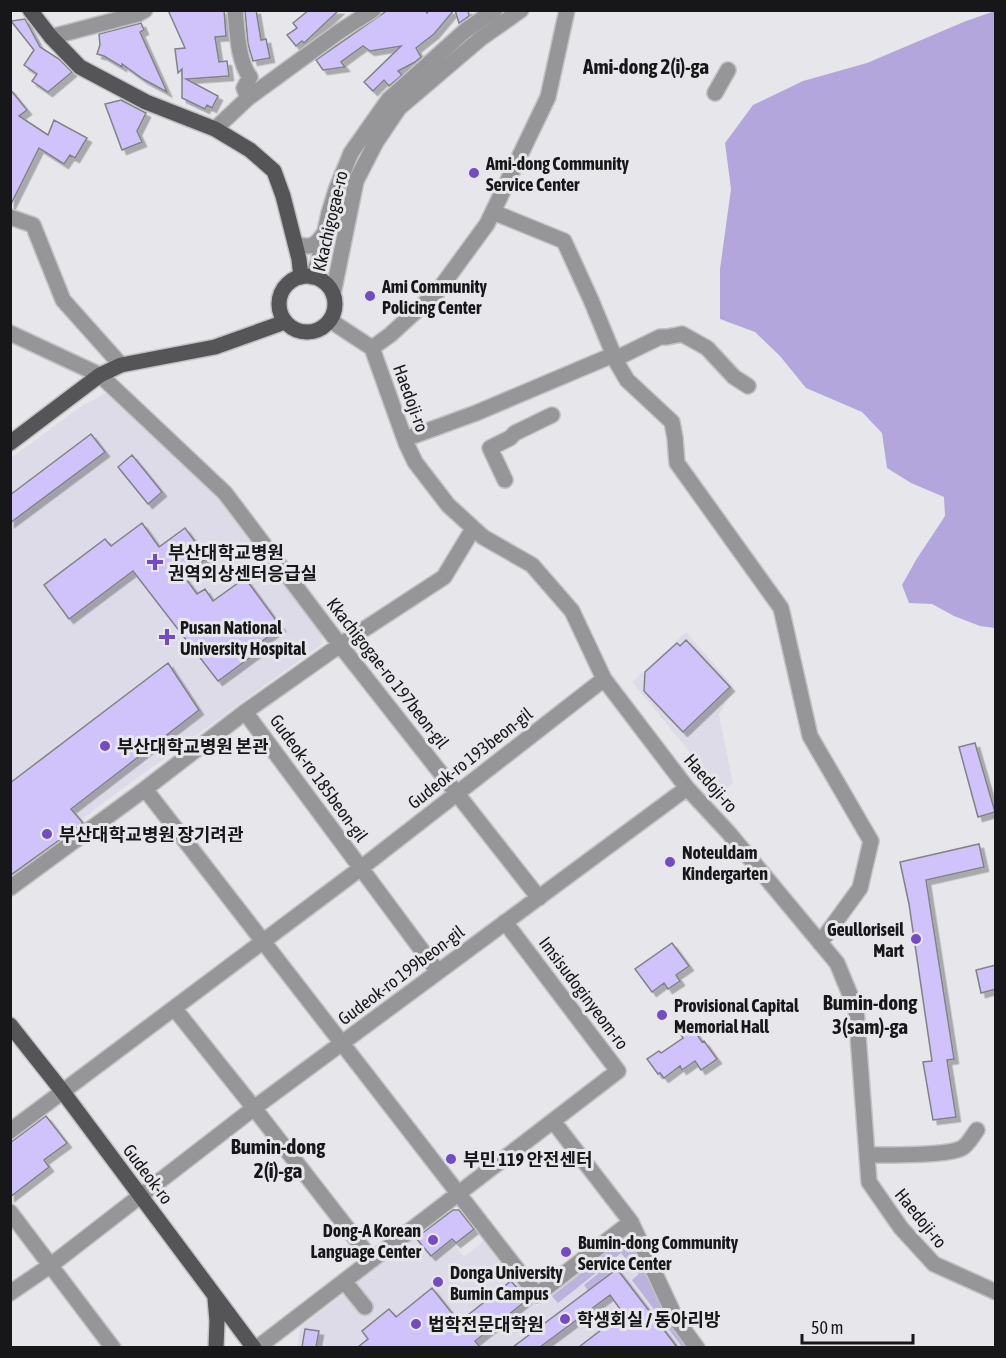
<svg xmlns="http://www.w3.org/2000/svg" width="1006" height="1358" font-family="'Asap Condensed','Noto Sans KR',sans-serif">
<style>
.built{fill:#dddbe7}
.green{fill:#bcb3dd}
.forest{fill:#b2a6dd}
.building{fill:#d0c3fc;stroke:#828186;stroke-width:1.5;filter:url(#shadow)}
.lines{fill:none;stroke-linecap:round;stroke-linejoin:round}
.minor-casing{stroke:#c2c2c5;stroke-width:18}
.major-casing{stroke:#c2c2c5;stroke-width:18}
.minor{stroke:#969698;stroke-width:15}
.major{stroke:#555457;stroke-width:15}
.poi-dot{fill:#734bc3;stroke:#e7e7eb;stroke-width:2}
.labels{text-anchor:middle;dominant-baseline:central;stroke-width:6;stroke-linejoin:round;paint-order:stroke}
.poi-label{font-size:18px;font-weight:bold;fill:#171719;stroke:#e7e7eb;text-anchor:start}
.street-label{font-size:18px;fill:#171719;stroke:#e7e7eb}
.quarter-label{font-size:21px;font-weight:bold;fill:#171719;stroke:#e7e7eb}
</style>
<defs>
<filter id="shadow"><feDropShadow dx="4.5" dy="4.5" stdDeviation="0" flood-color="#0004"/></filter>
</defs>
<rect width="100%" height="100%" fill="#e7e7eb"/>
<path class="built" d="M108 392 218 492 323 631 322 644 103 803 11 876V458L80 407Z
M686 632 734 687 719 715 733 783 723 792 632 682Z
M435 1220 464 1257 485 1240 537 1306 623 1238 633 1237 692 1348H297L300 1328Z"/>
<path class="green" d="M624 1239H632L690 1347H682L632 1280 639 1274 621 1253 558 1303 552 1296Z
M610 1264 624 1280 596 1302 584 1285Z"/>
<path class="forest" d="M995 11H996L995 628 980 626 954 616 932 604 909 603 902 585 916 560 945 516 944 497 911 483 887 468 882 433 862 412 806 388 780 356 755 332 720 319V269L731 189 725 143 753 105 803 81 867 63 966 21Z"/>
<path class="building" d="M168 10H224L226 36 215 37 219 62 227 61 229 76 186 79 218 96 212 108 207 105 205 109 182 98V69L178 73 175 49 185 48Z
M245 10H256L261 40 266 39 270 58 253 61 248 44Z
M309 10H339L304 43 302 41 296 46 287 35 297 28 293 23Z
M388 10H425L427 13 429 10H454L434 34 416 48 421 57 415 62 398 71 402 75 389 86 384 80 373 91 364 82 401 46 370 51 363 46 341 62 345 67 323 70 316 60Z
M455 10H468L469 16 459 23Z
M25 19 40 47 59 59 72 72 48 92 32 81 37 74 24 65 34 50 11 21Z
M141 23 144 30 140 32 167 92 143 79 122 64V67L104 56 97 54 100 45 99 34Z
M10 89 27 110 19 116 48 135 54 120 87 138 75 158 70 155 64 164 39 148 10 206Z
M121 100 146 113 137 131 142 142 122 150 105 104Z
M91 434 105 452 10 523V495Z
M132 455 162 492 148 504 118 467Z
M142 523 159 547 185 528 207 558 183 575 197 594 205 589 213 601 245 578 281 627 253 648 256 653 218 681 133 571 69 619 44 585 105 539 111 546Z
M686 640 730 687 683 732 644 691 645 672 677 643 680 646Z
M168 663 199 710 71 809 83 823 12 874 10 872V783Z
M975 743 995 812 978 817 959 747Z
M979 844 984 867 926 880 954 1059 947 1060 956 1117 933 1120 923 1062 932 1061 909 904 900 862Z
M672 943 689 966 676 975 680 981 668 989 664 983 652 992 635 969Z
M996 965V989L981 993 976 970Z
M692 1027 702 1042 704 1041 717 1059 701 1070 695 1061 682 1070 680 1066 664 1078 660 1073 658 1074 647 1059 659 1051 661 1053 683 1038 681 1035Z
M46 1116 67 1143 44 1160 49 1167 10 1197V1143Z
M453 1210H459L474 1229 456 1243 452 1239 431 1256 416 1238Z
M617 1269 677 1347H579L623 1313 610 1295 540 1347H513Z
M511 1281 527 1300 475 1341 480 1347H358L368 1339 362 1331 389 1309 396 1317 432 1288 459 1322Z
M305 1329 319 1331 316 1347H302Z"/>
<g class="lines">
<defs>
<path id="minor" d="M235 10C237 30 238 62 250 77L244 88 248 98
M51 37 138 14 145 10
M715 93 728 70
M215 129 248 98 340 31 373 10
M493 212 564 241 591 300 617 363 627 380 672 422 675 438 677 463 781 608 810 736 871 841 860 888 820 943
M10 217 33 225 63 300 121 365
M295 243C311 250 316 245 325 232
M312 277 318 263 329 213 336 190 351 153 389 99 466 30 495 10
M333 294 356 181 376 142 399 108 480 39 521 10
M331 319 337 325 372 348 406 443 415 462 448 505 483 537 532 565 572 611 604 679 687 788 728 832 837 963 856 1009 869 1182 901 1228 934 1264 996 1292
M10 333 100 375 225 493 340 645 539 898
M372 348 390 335 438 291 487 224 548 97 567 10
M615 359 660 337H667L682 334 707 348 734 377 748 386
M405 439 476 413 613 355
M505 480 490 448 510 438 515 433 552 415
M245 712 438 972
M145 789C277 957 406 1127 537 1295L631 1222
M10 888 145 789 245 712 340 645 438 581 444 577 473 529
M174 1008 254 1108 372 1260
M553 1121 631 1222 676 1319 697 1348
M10 1131 361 868 604 679
M867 1155C886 1155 948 1156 962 1148 968 1145 973 1135 977 1130
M10 1212 113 1348
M344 1281 365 1307
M10 1293 51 1265 254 1108 687 788
M257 1348 618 1071 505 922"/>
<path id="major" d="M30 10 51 37 80 67 146 102 215 129 250 150 274 171 283 196 299 259 301 277
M279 304a28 28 0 1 1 56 0a28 28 0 1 1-56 0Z
M10 443 100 375 121 365 215 347 285 322
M10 1025 63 1092 254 1348
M215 1298 217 1321 216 1348"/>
</defs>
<use href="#minor" class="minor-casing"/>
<use href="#major" class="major-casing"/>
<use href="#minor" class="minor"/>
<use href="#major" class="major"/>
</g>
<g class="poi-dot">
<circle cx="474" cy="173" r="6"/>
<circle cx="370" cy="296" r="6"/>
<path d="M152 553h6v6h6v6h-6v6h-6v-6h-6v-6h6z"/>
<path d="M164 628h6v6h6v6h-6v6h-6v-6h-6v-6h6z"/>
<circle cx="105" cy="746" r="6"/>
<circle cx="47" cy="834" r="6"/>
<circle cx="670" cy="862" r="6"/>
<circle cx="916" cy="939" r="6"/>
<circle cx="662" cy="1015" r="6"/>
<circle cx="451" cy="1159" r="6"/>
<circle cx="433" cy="1240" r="6"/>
<circle cx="566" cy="1252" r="6"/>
<circle cx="438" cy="1282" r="6"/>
<circle cx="565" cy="1319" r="6"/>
<circle cx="416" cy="1324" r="6"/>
</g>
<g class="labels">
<g class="poi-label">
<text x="486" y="163">Ami-dong Community<tspan x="486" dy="21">Service Center</tspan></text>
<text x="382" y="286">Ami Community<tspan x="382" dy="21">Policing Center</tspan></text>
<text x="168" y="552">부산대학교병원<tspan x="168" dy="21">권역외상센터응급실</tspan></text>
<text x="180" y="627">Pusan National<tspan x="180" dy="21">University Hospital</tspan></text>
<text x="117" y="746">부산대학교병원 본관</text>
<text x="59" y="834">부산대학교병원 장기려관</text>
<text x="682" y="852">Noteuldam<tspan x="682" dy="21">Kindergarten</tspan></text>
<text x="904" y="929" text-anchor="end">Geulloriseil<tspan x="904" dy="21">Mart</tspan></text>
<text x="674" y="1005">Provisional Capital<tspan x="674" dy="21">Memorial Hall</tspan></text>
<text x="463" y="1159">부민 119 안전센터</text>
<text x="421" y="1230" text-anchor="end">Dong-A Korean<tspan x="421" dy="21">Language Center</tspan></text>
<text x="578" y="1242">Bumin-dong Community<tspan x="578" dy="21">Service Center</tspan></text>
<text x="450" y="1272">Donga University<tspan x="450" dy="21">Bumin Campus</tspan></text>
<text x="577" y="1319">학생회실 / 동아리방</text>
<text x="428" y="1324">법학전문대학원</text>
</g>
<g class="street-label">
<text transform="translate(330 221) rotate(-77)">Kkachigogae-ro</text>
<text transform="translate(411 398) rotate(70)">Haedoji-ro</text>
<text transform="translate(388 673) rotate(52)">Kkachigogae-ro 197beon-gil</text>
<text transform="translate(470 758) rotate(-38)">Gudeok-ro 193beon-gil</text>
<text transform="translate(319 778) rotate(54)">Gudeok-ro 185beon-gil</text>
<text transform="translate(711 783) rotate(49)">Haedoji-ro</text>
<text transform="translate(401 975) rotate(-37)">Gudeok-ro 199beon-gil</text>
<text transform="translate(584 993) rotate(53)">Imsisudoginyeom-ro</text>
<text transform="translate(148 1174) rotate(53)">Gudeok-ro</text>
<text transform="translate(921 1218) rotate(51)">Haedoji-ro</text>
</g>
<g class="quarter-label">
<text x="646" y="66">Ami-dong 2(i)-ga</text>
<text x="870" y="1002">Bumin-dong<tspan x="870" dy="24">3(sam)-ga</tspan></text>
<text x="278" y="1146">Bumin-dong<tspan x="278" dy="24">2(i)-ga</tspan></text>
</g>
</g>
<rect width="1006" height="1358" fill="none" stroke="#171719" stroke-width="24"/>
<path d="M802 1334v9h111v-9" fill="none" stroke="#171719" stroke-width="3"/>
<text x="811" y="1334" font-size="18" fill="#171719" stroke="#e7e7eb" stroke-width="4.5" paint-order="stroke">50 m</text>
</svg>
